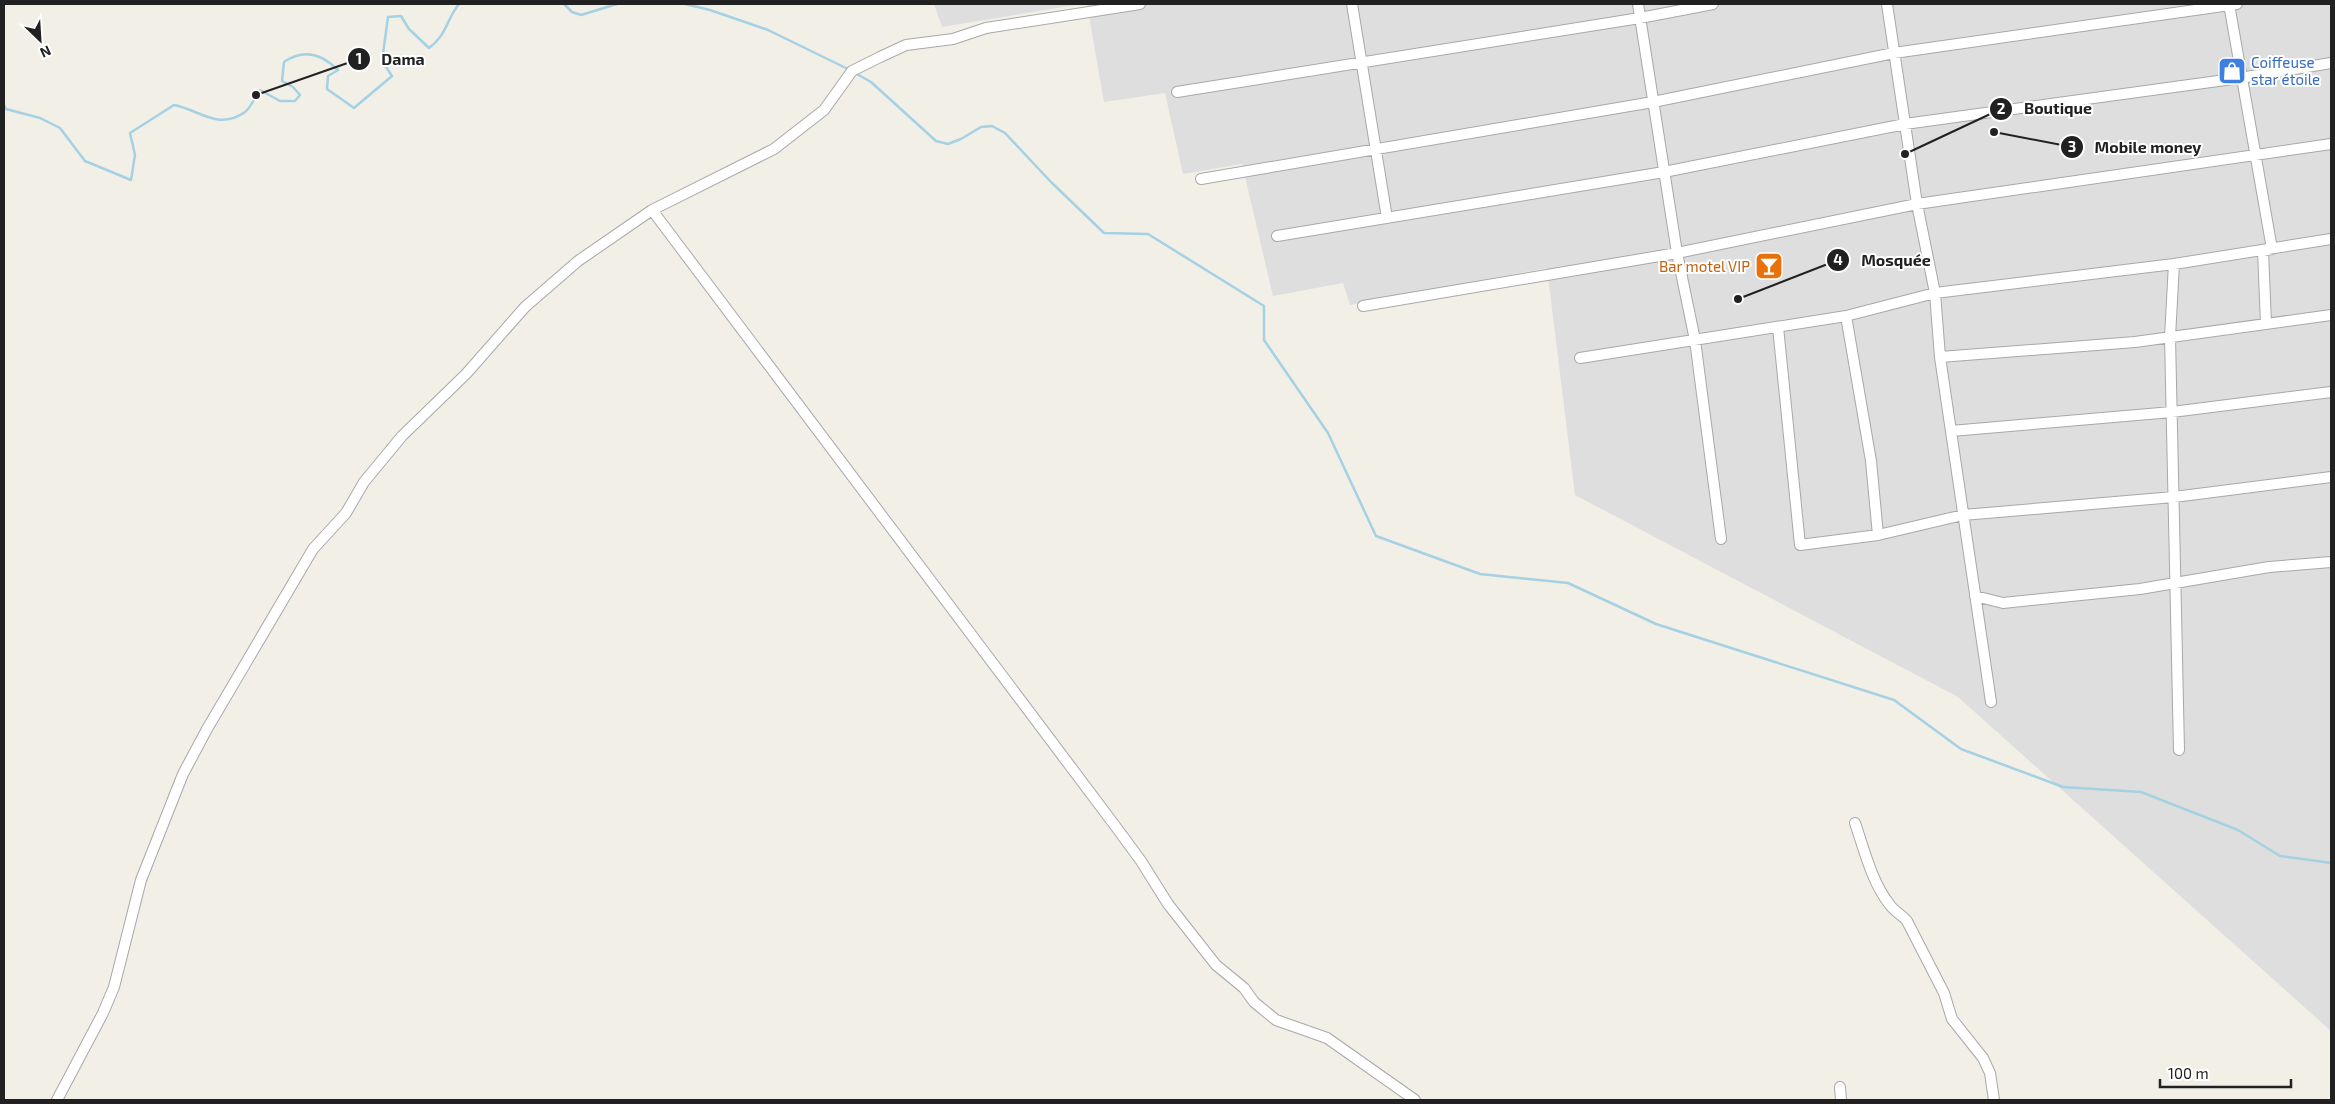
<svg xmlns="http://www.w3.org/2000/svg" width="2335" height="1104" font-family="'Exo 2',sans-serif">
<style>
.residential{fill:#dfdede}
.lines{fill:none;stroke-linecap:round;stroke-linejoin:round}
.stream{stroke:#a4d1e3;stroke-width:2.5}
.minor-casing{stroke:#a8a8a8;stroke-width:12}
.minor{stroke:#fff;stroke-width:10}
.labels{text-anchor:middle;dominant-baseline:central;stroke-width:4;stroke-linejoin:round;paint-order:stroke}
.shop-label{font-size:15px;fill:#366cbe;stroke:#fff;text-anchor:start}
.food-label{font-size:15px;fill:#c56008;stroke:#fff;text-anchor:end}
.leader{fill:none;stroke:#212121;stroke-width:2}
.callout-dot{fill:#212121;stroke:#fff;stroke-width:2}
.mark-label{font-size:15px;text-anchor:middle;font-weight:bold;fill:#fff}
.callout-label{font-size:16px;text-anchor:middle;font-weight:bold;fill:#212121;stroke:#fff;stroke-width:4;stroke-linejoin:round;paint-order:stroke}
</style>
<rect width="100%" height="100%" fill="#f2efe7"/>
<path class="residential" d="M934 4H1082L942 27Z
M1087 4H2331V1031L1958 697 1575 495 1547 268 1350 305 1343 283 1273 296 1242 164 1183 174 1165 93 1104 102Z"/>
<g class="lines">
<path class="stream" d="M564 4 572 12 581 15 617 4
M685 4 710 10 768 30 850 70
M855 73 871 82 936 141 948 144 961 139 981 127 992 126 1005 133 1051 182 1104 233 1148 234 1264 306V340L1328 433 1376 536 1480 574 1568 583 1656 624 1894 700 1961 749 2063 787 2141 792 2238 830 2280 856 2331 863
M4 105 6 109 40 118 60 128 85 161 131 180 135 155 130 133 174 105C200 110 218 131 245 112 251 108 255 96 260 90L280 101H295L300 95 293 87 282 81 284 62C304 48 322 54 338 70L328 76 327 89 354 108 392 76 382 61 388 17 401 16 409 29 429 48C447 35 446 20 459 4"/>
<defs>
<path id="minor" d="M1352 4 1387 218
M1638 4 1677 253 1695 340 1721 539
M1887 4 1917 204 1935 293 1940 357 1991 702
M2229 4 2272 249 2263 251 2266 324
M1177 92 1640 18 1713 4
M1201 179 1653 102 1894 53 2237 4
M652 210 1116 827 1141 861 1168 904 1216 965 1244 988 1254 1002 1276 1020 1327 1038 1415 1100
M1277 236 1664 172 1905 124 2240 78 2331 63
M2174 264 2170 337 2179 750
M1363 306 1677 253 1917 204 2331 144
M1846 316 1871 461 1878 535
M1778 327 1800 545 1878 535 1963 515 2174 497 2331 477
M1940 357 2135 342 2331 315
M1580 358 1846 316 1935 293 2174 264 2331 239
M1951 431 2172 412 2331 392
M1975 596 2003 603 2140 589 2269 567 2331 562
M1855 823C1864 849 1872 883 1890 905 1894 911 1902 915 1907 921L1944 993 1952 1019 1983 1058 1990 1073 1994 1100
M1840 1087 1841 1100
M57 1100 103 1013 114 987 141 880 183 774 207 729 313 549 346 513 364 482 402 436 466 374 525 307 578 261 652 210 774 149 824 110 852 71 880 57 906 45 953 39 986 28 1140 4"/>
</defs>
<use href="#minor" class="minor-casing"/>
<use href="#minor" class="minor"/>
</g>
<defs>
<symbol id="shop-square" viewBox="-11 -11 22 22"><rect x="-9" y="-9" width="18" height="18" rx="4" fill="#3f7fe0" stroke="#fff"/><path d="M-5-2.5h2.3a2.7 3.5 0 0 1 5.4 0H5L5.5 6h-11ZM-1.5-2.5h3a1.5 2.3 0 0 0-3 0Z" fill="#fff"/></symbol>
<symbol id="bar-square" viewBox="-11 -11 22 22"><rect x="-9" y="-9" width="18" height="18" rx="4" fill="#e8710a" stroke="#fff"/><path d="M-6-5H6L.8 .8V4.5H3.5V6h-7V4.5H-.8V.8Z" fill="#fff"/></symbol>
</defs>
<g fill-rule="evenodd">
<use href="#shop-square" x="2216" y="55" width="32" height="32"/>
<use href="#bar-square" x="1753" y="250" width="32" height="32"/>
</g>
<g class="labels">
<g class="shop-label">
<text x="2251" y="62">Coiffeuse<tspan x="2251" dy="17">star étoile</tspan></text>
</g>
<g class="food-label">
<text x="1750" y="266">Bar motel VIP</text>
</g>
</g>
<path class="leader" d="M256 95L359 59M1905 154L2001 109M1994 132L2072 147M1738 299L1838 260"/>
<g class="callout-dot">
<circle cx="256" cy="95" r="5"/>
<circle cx="1905" cy="154" r="5"/>
<circle cx="1994" cy="132" r="5"/>
<circle cx="1738" cy="299" r="5"/>
<circle cx="359" cy="59" r="12"/>
<circle cx="2001" cy="109" r="12"/>
<circle cx="2072" cy="147" r="12"/>
<circle cx="1838" cy="260" r="12"/>
</g>
<g class="mark-label">
<text x="359" y="64">1</text>
<text x="2001" y="114">2</text>
<text x="2072" y="152">3</text>
<text x="1838" y="265">4</text>
</g>
<g class="callout-label">
<text x="403" y="65">Dama</text>
<text x="2058" y="114">Boutique</text>
<text x="2148" y="153">Mobile money</text>
<text x="1896" y="266">Mosquée</text>
</g>
<rect width="2335" height="1104" fill="none" stroke="#212121" stroke-width="10"/>
<g transform="translate(40 40) rotate(155)" stroke="#ffffff" stroke-width="4" paint-order="stroke">
<path d="M0-4L9 19L0 12L-9 19Z" fill="#212121"/>
<text y="-8" font-size="14" font-weight="bold" text-anchor="middle" fill="#212121">N</text>
</g>
<path d="M2160 1079v8h131v-8" fill="none" stroke="#212121" stroke-width="2.5"/>
<text x="2168" y="1079" font-size="15" fill="#212121" stroke="#ffffff" stroke-width="4" paint-order="stroke">100 m</text>
</svg>
